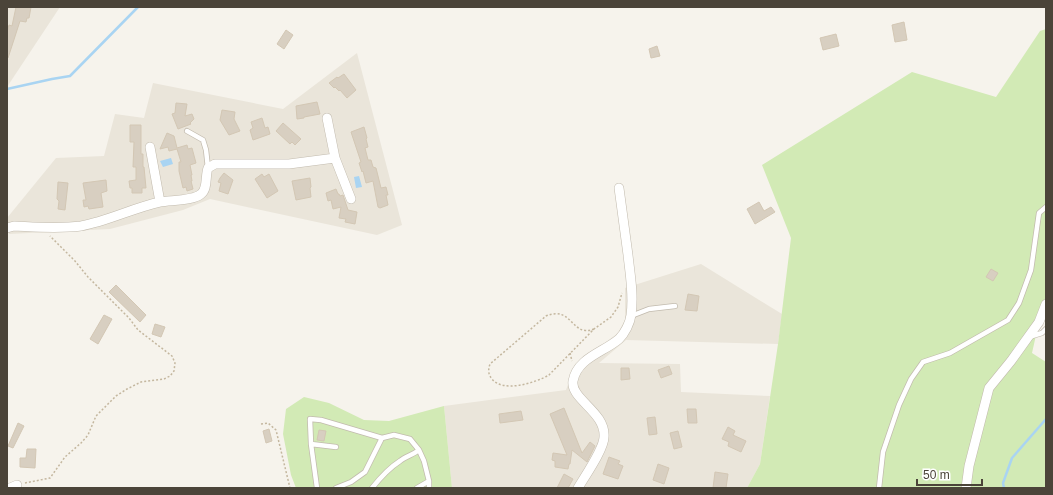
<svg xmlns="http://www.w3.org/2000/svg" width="1053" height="495" font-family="Helvetica,sans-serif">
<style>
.residential{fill:#eae5da}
.green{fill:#d2eab5}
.water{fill:#a9d4f2}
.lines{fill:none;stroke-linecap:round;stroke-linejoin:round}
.stream{stroke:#a9d4f2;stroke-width:2.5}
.building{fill:#d8cfc1;stroke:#d3c7b4}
.service-casing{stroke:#c2bbae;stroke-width:6}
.minor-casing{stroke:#c2bbae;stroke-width:10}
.path{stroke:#c4b79f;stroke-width:1.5;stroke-dasharray:2 2;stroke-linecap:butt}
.service{stroke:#fff;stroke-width:4.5}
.minor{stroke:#fff;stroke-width:9}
</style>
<rect width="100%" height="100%" fill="#f6f3ec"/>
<path class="residential" d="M7 7H60L7 87Z
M357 53 402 225 377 235 210 199 183 210 110 229 9 234 7 218 56 158 104 156 115 114 144 118 153 83 283 109Z
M701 264 782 314 778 344 626 340 599 363 680 364 681 392 770 396 760 464 747 488H452L444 406 566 390 575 365 618 333 625 320V288Z"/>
<path class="green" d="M1046 29V296L1043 304 1032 353 1046 362V488H747L760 464 778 344 791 238 762 165 912 72 996 97 1040 31Z
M304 397 329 403 364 420 389 421 444 406 452 488H296L291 475 283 434 286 409Z"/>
<path class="water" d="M171 158 173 164 163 167 160 161Z
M359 176 362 187 356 188 354 177Z"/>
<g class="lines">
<path class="stream" d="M7 89 52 79 70 76 138 7
M1004 488 1003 483 1012 458 1046 419"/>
</g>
<path class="building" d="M16 7H31L29 18H27L26 22 20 21 8 58 7 57V32L9 25 12 26Z
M904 22 907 40 895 42 892 25Z
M286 30 293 35 284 49 277 44Z
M836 34 839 46 823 50 820 38Z
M657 46 660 56 651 58 649 49Z
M344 74 356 90 347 98 340 90 339 91 335 87 334 88 329 83 337 77 338 78Z
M317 102 320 114 304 117V118L297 119 296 106Z
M176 103 187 104 185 116 192 114 194 119 190 123 191 124 178 129 172 114 175 113Z
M222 110 235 112 234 119 240 131 229 135 220 120Z
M262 118 265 128 268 127 270 134 253 140 250 130 253 128 251 122Z
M283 123 301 139 295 145 292 142 290 144 276 131Z
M130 125H141V154H143V167H144L146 188H142V193H132V188H130L129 181 136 180V167H133L134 142H130Z
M364 127 367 138 366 139 368 147 365 148 368 160H371L373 167 376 168 381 188 386 187 388 195H386L388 205 380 208 378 207 373 181 366 183 363 171 362 172 359 163 361 162 351 132Z
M167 133 174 136 177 148 187 145 188 149 192 148 196 163 190 165 192 175H191L192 181H191L193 189 187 191 186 187 183 188 179 171V162H181L177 149 169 151 168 147 160 149Z
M224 173 233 180 228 194 219 191 221 183 218 182 220 178Z
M262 174 264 177 269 174 278 191 267 198 255 179Z
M310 178 311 187 310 188 311 197 296 200 292 181Z
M106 180 107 191 101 193 103 207 89 209 88 206 84 207 83 200H86L83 183Z
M58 182 68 183 65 210 58 209 59 201 57 199Z
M336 189 338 194H339L340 196 343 195 348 210 357 212 355 224 345 222 346 219 339 218 341 207 333 209 331 200 328 201 326 193Z
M759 202 764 211 771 207 775 212 755 224 747 209Z
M991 269 998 273 993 281 986 277Z
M116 285 146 315 140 322 109 292Z
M688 294 699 296 697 311 685 310Z
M104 315 112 319 98 344 90 339Z
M155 324 165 327 161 337 152 334Z
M669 366 672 374 661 378 658 370Z
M621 368H629L630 379 621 380Z
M564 408 582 453 590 442 595 446 587 462 572 450 570 464H569L568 469 555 467V461L552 460 553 453 567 455 550 414Z
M687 409H696L697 423H688Z
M521 411 523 420 500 423 499 414Z
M655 417 657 434 649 435 647 418Z
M18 423 24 426 13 448 8 446Z
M728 427 735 431 733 435 746 441 741 452 728 446 729 442 722 439Z
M269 429 272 441 266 443 263 431Z
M319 430 326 431 324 441 317 440Z
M678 431 682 447 674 449 670 433Z
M27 449H36L35 468 20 467V458H26Z
M609 457 620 461 618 464 623 466 618 479 603 474Z
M658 464 669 468 664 484 653 480Z
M715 472 728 474 726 488H713Z
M564 474 573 479 568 488H557Z"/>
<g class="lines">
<defs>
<path id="service" d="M187 131 203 140 206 150 208 168
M631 316 649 309 675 306
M1029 337 1042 333 1046 329
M311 444 336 447
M317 488 311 444 310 419 321 420 382 438 394 435 410 439 419 450 424 461 429 481V488
M336 488 351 482 365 472 382 438
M372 488C380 478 389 468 400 461 406 456 413 455 419 450
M417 488 429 481
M879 488 883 452 899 405 911 379 923 362 950 353 1008 320 1019 303 1031 270 1039 213 1046 207"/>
<path id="minor" d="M150 147 160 202
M335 158 351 199
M7 228 14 226C36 227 59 229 81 226 108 221 133 208 160 202 171 200 193 201 201 194 208 189 205 176 208 168L215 164H289L335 158 327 118
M10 488 17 485
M578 488C585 476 604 449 604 437 606 412 570 399 573 381 577 358 604 352 619 339 625 333 630 323 631 315 634 295 630 274 628 255 625 233 622 210 619 188
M966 488 969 466 989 388 1011 361 1039 322 1046 304"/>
</defs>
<use href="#service" class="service-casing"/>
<use href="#minor" class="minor-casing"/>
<path class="path" d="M594 329C571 338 573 305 546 316L490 364C488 370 488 374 492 379 503 393 535 383 549 375L594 329 611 317 618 307 622 293
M570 353 572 361
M261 424 268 423 276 430 290 488
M25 483 50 478 65 457 81 443 88 435 96 416 116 396 127 389 141 382 164 379 170 376 174 371 175 363 172 356 138 330 129 318 88 277 75 261 50 236"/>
<use href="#service" class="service"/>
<use href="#minor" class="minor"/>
</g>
<rect width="1053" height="495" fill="none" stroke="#4b4439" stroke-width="16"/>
<path d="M917 479v6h65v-6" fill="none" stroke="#4b4439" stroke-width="2"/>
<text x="923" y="479" font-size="12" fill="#4b4439" stroke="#ffffff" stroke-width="3" paint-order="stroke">50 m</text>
</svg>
